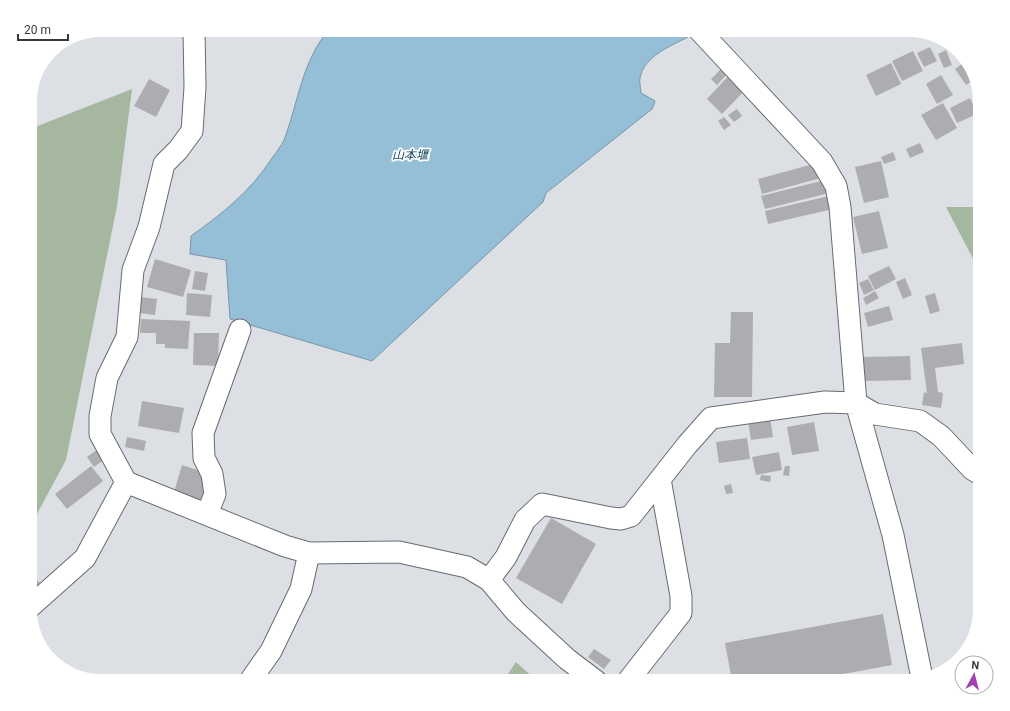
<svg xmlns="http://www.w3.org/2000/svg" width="1010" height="711" font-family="Roboto,'Noto Sans JP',sans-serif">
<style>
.green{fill:#a6b7a0}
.water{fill:#95bed7;stroke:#7996a8}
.building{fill:#adacb0}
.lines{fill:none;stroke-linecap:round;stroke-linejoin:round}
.minor-casing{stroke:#686b6f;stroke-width:23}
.minor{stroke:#fff;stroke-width:21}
.labels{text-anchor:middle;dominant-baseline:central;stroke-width:3.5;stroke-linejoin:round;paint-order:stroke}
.water-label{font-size:12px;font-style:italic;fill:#144962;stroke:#fff}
</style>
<rect width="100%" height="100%" fill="#dce0e4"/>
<path class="green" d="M132 89 117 206 66 460 30 527V129Z
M946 207H980V272Z
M516 662 537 681H503Z"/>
<path class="water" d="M329 30H683L688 37C671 46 644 56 640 78 639 82 641 89 641 93L655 101 652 109 546 193 543 202 372 361 230 319 226 260 190 254 191 236C222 214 251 191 272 158 276 153 281 146 284 140 298 104 302 60 329 30Z"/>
<path class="building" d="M930 47 937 61 924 67 917 53Z
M946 50 952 65 944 68 938 54Z
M913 51 923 71 902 81 892 61Z
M966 61 973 69 975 79 966 85 955 69Z
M891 63 901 84 876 96 866 75Z
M724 66 730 71 717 85 711 79Z
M733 71 749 86 722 114 707 99Z
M941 75 953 95 937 104 926 84Z
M149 79 170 90 156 117 134 106Z
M970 98 977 114 957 123 950 108Z
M943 103 957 128 936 140 921 115Z
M737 109 742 116 734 122 728 115Z
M724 117 731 125 724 130 718 121Z
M920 143 924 152 910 158 906 149Z
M893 152 896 160 884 164 881 157Z
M881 161 889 197 864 203 855 167Z
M817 163 821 178 762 194 758 179Z
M825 180 829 193 765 209 761 196Z
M829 196 833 209 768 224 765 211Z
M879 211 888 248 862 254 853 217Z
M155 259 191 270 183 297 147 287Z
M889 266 896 279 875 290 868 276Z
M195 271 208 273 205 291 192 289Z
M905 278 912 295 903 299 896 282Z
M868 279 874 290 864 295 859 283Z
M875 291 879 298 866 305 863 298Z
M187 293 212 295 210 317 186 315Z
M935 293 940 311 930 314 925 296Z
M141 297 157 299 155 315 139 313Z
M889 306 893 320 868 327 864 313Z
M731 312H753L752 397H714L715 343H730Z
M141 319 190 321 188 349 165 348V344H156V333H140Z
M194 333H219L218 366 193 365Z
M962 343 964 364 935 368 938 392 943 393 941 408 922 405 924 392 927 393 921 348Z
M910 356 911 380 864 381 863 357Z
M142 401 184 408 179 433 138 426Z
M770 417 773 437 751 440 748 420Z
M814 422 819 451 792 455 787 427Z
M127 437 146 441 144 451 125 447Z
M747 438 750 459 719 463 716 442Z
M102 446 109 456 94 467 87 457Z
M779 452 782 470 756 475 752 457Z
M182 465 209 474 201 500 174 492Z
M91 466 103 481 67 509 55 494Z
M785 466H790L789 476 783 475Z
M761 475 771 476 770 482 760 480Z
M731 484 733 493 726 494 724 486Z
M551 518 596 544 562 604 516 578Z
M30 573 40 583 30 593Z
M883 614 892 665 827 677V681H732L725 643Z
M594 649 611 660 604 669 588 657Z"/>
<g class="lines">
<defs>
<path id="minor" d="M194 30 195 87 192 131 178 150 164 164 149 227 133 270 127 337 107 378 100 416V434L126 482 285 546 309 553 399 552 467 567 489 580 516 612 567 659 596 681
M699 30 822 162 836 186 840 207 856 403 893 535 922 678
M207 514 215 494 212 474 204 458 203 433 240 330
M489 580 506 557 525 520 542 504 611 518 621 519 631 516 687 445 711 418 825 402 856 403 875 414 920 421 941 436 972 469 980 474
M30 607 85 558 126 482
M250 681 271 651 301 589 309 553
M628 681 681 613V596L660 479"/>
</defs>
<use href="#minor" class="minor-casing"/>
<use href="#minor" class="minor"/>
</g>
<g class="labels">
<g class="water-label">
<text x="410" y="155">山本堰</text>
</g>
</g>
<path d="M0 0H1010V711H0ZM101 37H909A64 64 0 0 1 973 101V610A64 64 0 0 1 909 674H101A64 64 0 0 1 37 610V101A64 64 0 0 1 101 37Z" fill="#fff" fill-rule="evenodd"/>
<g transform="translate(974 675) rotate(7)"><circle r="19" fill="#ffffff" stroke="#afb0b1"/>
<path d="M0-3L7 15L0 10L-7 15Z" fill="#9f44ae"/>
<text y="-6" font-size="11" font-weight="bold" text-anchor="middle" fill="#37393b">N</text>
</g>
<path d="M18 34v6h50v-6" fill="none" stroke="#37393b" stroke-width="2"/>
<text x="24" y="34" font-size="12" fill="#37393b" stroke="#ffffff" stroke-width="3" paint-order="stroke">20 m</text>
</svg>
